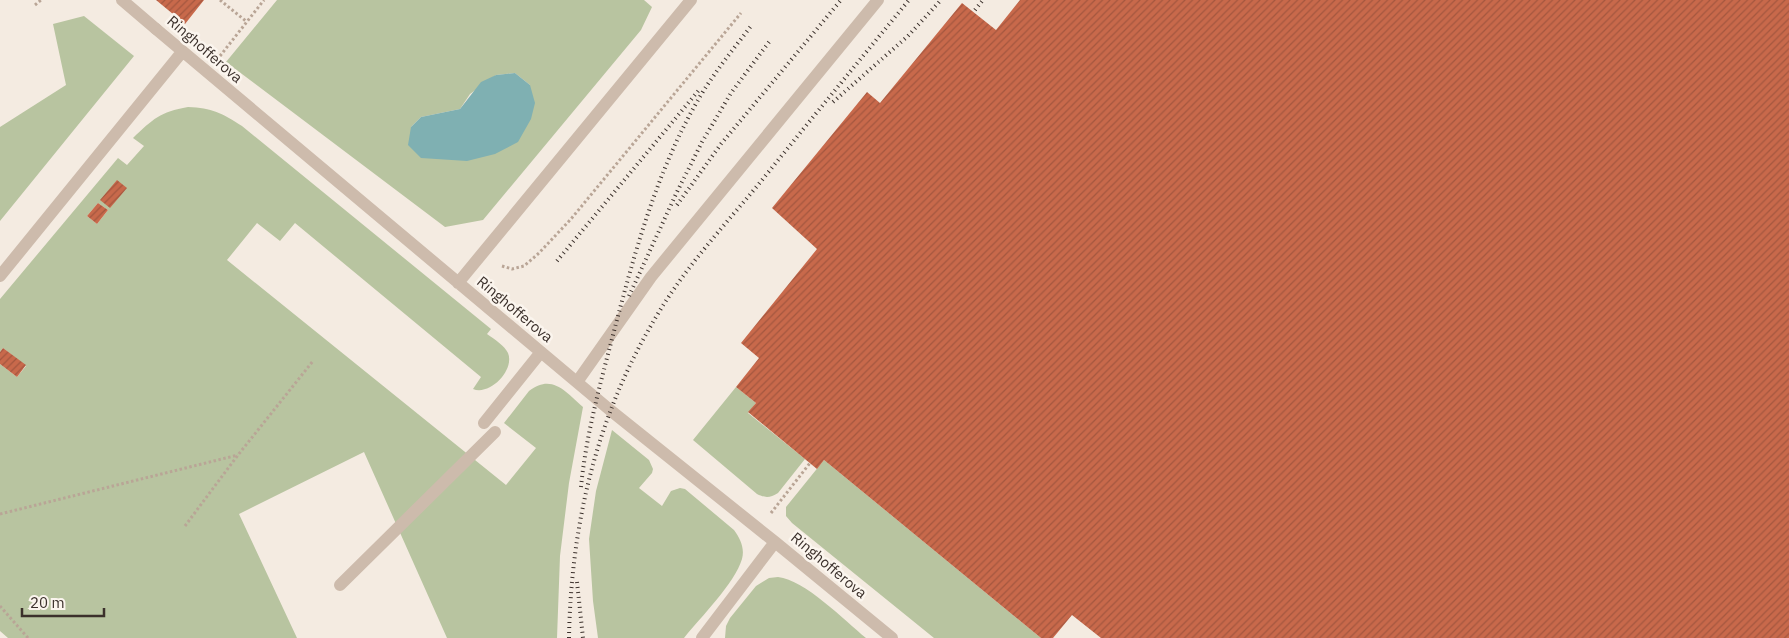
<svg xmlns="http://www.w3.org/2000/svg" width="1789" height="638" font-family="'IBM Plex Sans',sans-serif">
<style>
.green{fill:#b8c4a0;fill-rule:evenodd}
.water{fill:#7fb0b2}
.building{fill:url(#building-hatch)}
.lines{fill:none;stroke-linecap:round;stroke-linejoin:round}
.path{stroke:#b9a596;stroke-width:3;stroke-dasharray:2.5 2.5;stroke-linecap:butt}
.lane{stroke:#cdbbac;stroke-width:12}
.street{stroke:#cdbbac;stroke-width:12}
.rail{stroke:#3b302b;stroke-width:4;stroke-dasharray:1 4;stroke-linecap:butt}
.labels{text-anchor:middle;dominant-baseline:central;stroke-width:5;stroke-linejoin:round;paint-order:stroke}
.street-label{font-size:15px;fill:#3b302b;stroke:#fbf5ee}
</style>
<defs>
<pattern id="building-hatch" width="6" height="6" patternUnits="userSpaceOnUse" patternTransform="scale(1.25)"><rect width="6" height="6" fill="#c8694b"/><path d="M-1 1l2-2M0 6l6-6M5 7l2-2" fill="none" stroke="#a4573f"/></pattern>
</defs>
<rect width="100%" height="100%" fill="#f4ebe1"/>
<path class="green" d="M277 0H644L652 7 641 30 483 220 445 227 226 62ZM515 73 530 85 411 127 421 117 460 109 470 94 496 75Z
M84 16 134 56 0 221V127L66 85 53 24Z
M188 107C212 108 222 113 242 126L491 329 487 334C494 339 505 346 508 353 515 370 490 396 473 389L481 377 295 223 280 241 257 223 227 260 506 485 536 448 504 423 529 391C552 373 566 392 583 407L569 483 560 556 557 638H447L364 452 239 514 297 638H8L0 631V364L17 377 26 366 3 348 0 352V299L118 158 127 165 144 146 133 138C153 119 160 112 188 107ZM98 203 108 210 97 224 87 216Z
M736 387 756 403 748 413 805 459 778 493C770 498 765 498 757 494L693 440Z
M612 430 649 460 653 469 652 473 639 488 662 506 671 491 680 488 685 489 734 530C740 538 745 548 742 559 735 583 700 618 684 638H598L593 601 589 539 596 491Z
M824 460 1041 638H934L792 523 786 516V507Z
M778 577C805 580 844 620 866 638H725L726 626 730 618 756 586 769 578Z"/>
<path class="water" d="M515 73 530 85 535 103 531 119 518 142 495 154 467 161 421 158 408 145 411 127 421 117 460 109 481 82 496 75Z"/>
<path class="building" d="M156 0H204L185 24Z
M1020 0H1789V638H1101L1072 615 1053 638H1041L824 460 817 469 748 412 756 403 736 387 759 358 741 343 817 249 772 208 867 92 880 103 962 3 996 30Z
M117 180 127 188 110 208 100 200Z
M98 203 108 210 97 224 87 216Z
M3 348 26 365 17 377 0 364V352Z"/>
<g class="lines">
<path class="path" d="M220 0 247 22
M35 5 41 0
M220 56 264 0
M502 266 512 269 524 266 539 253 571 219 741 13
M771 513 810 463
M0 514 238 455
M185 526 238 455 313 361
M0 606 28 638"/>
<path class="lane" d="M156 29 610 410 775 542 892 638
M0 276 182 52
M458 283 691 0
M577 382 651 277 878 0
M484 423 541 352
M340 585 495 432
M702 638 775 542"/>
<path class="street" d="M122 0 156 29"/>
<path class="rail" d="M975 10 983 0
M833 102 908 36 941 0
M677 205 721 144 841 0
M557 261 699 90
M629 296 676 194 702 142 731 93 769 42
M581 487C586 435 600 385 613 335 635 251 658 165 704 90 718 68 735 47 751 26
M577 582 583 638
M569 638C571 524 597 415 656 317 684 269 723 227 758 185 808 123 858 62 909 0"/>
</g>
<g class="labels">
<g class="street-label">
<text transform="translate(205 49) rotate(41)">Ringhofferova</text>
<text transform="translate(515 309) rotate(40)">Ringhofferova</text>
<text transform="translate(829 565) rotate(40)">Ringhofferova</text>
</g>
</g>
<path d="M22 608v8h82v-8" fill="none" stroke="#3b302b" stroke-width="2.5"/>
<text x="30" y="608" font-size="15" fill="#3b302b" stroke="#fbf5ee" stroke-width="4" paint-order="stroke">20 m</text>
</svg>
